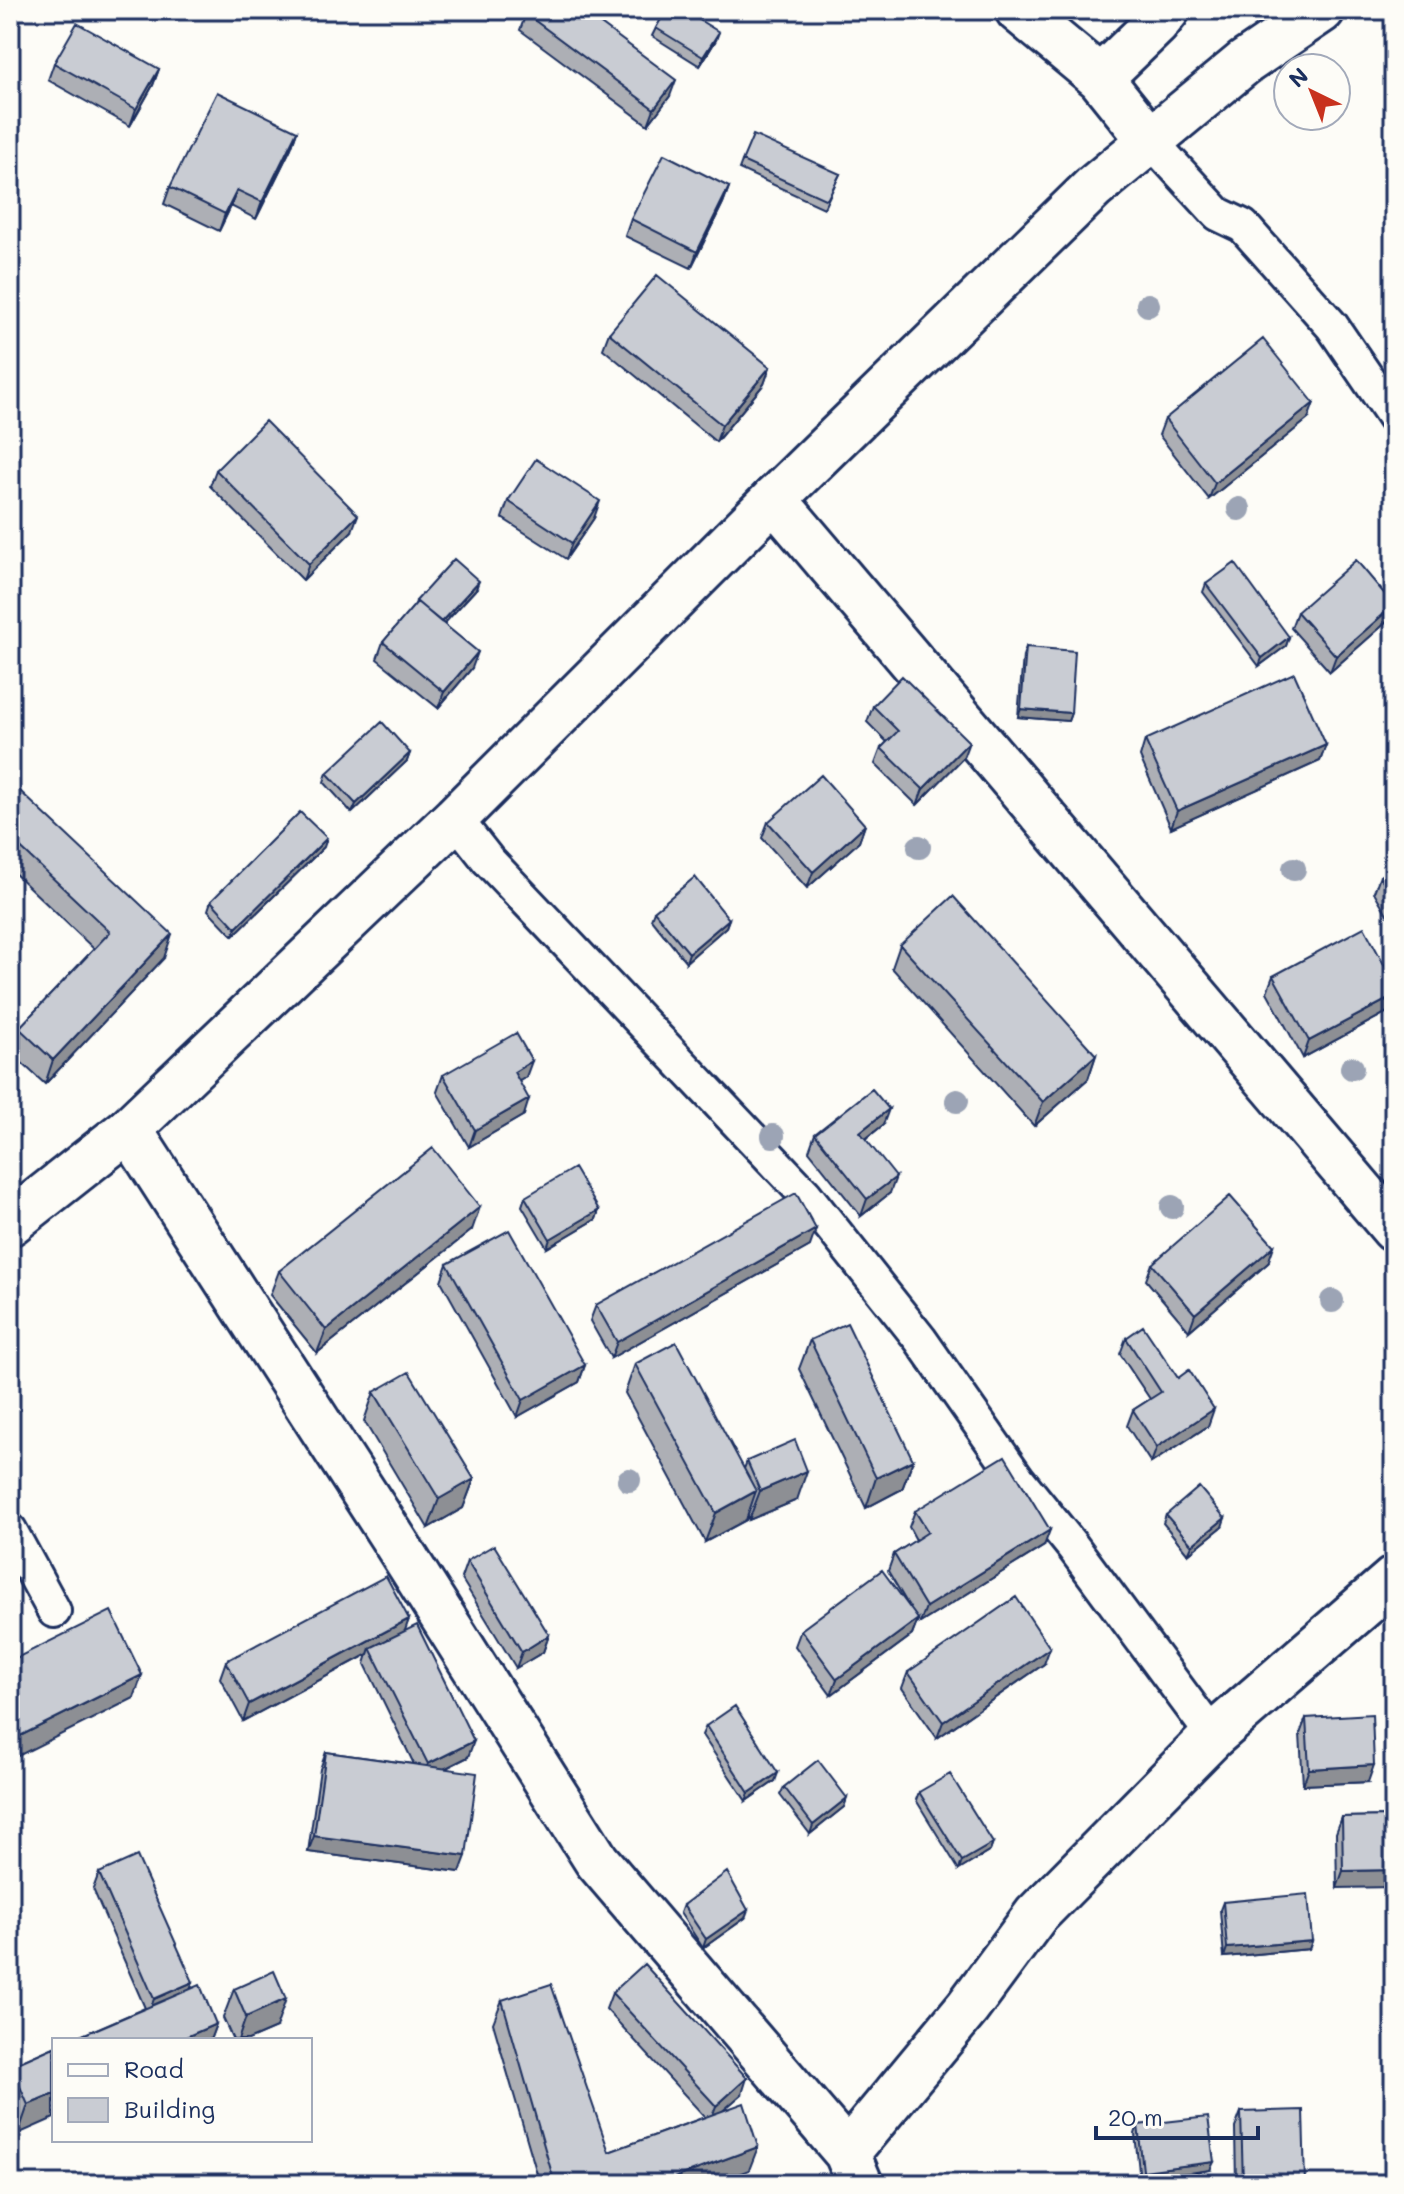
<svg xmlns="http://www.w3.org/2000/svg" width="1404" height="2194" font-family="Mali,sans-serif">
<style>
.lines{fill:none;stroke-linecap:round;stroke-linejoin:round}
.lane-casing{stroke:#1b2f5e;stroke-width:38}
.street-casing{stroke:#1b2f5e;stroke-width:50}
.secondary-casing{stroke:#1b2f5e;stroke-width:50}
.lane{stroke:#fdfcf7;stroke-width:32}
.street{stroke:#fdfcf7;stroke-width:44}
.secondary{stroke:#fdfcf7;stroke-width:44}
.tree{fill:#9ca4b5}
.wall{fill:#adafb5;stroke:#1b2f5e;stroke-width:2}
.shaded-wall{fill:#8d8f94;stroke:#1b2f5e;stroke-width:2}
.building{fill:#c9ccd3;stroke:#1b2f5e;stroke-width:2}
</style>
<rect width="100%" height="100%" fill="#fdfcf7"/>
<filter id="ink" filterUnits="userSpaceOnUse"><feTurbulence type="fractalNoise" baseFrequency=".0125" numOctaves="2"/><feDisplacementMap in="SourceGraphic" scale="16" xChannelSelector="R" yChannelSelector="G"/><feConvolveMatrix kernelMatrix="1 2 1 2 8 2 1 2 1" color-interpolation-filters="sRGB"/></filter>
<g filter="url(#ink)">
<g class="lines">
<defs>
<path id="lane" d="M1149 139 1218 214 1243 226 1332 326 1394 417
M455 818 488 860 805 1194 920 1339 1018 1479 1073 1547 1213 1736
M10 1530 54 1611"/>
<path id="street" d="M1018 10 1100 78 1149 139
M1100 78 1156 24 1167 10
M774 499 1394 1229
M129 1129 391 1535 597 1861 847 2153 860 2184
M847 2153 968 2007 1036 1915 1213 1736 1394 1579"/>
<path id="secondary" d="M10 1223 129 1129 455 818 774 499 1093 188 1244 63 1322 10"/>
</defs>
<use href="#lane" class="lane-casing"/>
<use href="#street" class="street-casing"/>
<use href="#secondary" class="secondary-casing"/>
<use href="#lane" class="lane"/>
<use href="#street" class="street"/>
<use href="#secondary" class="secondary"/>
</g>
<g class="tree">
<circle cx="1148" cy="305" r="12"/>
<circle cx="1239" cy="509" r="12"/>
<circle cx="919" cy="847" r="12"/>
<circle cx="1294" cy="869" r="12"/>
<circle cx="1352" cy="1068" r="12"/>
<circle cx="957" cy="1101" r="12"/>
<circle cx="773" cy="1136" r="12"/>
<circle cx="1172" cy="1207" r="12"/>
<circle cx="1332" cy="1301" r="12"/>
<circle cx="629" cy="1480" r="12"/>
</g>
<path class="wall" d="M526 14 670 96 648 125 520 30Z
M656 28 716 40 700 66 652 36Z
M54 63 159 69 153 85 130 126 48 80Z
M297 131 291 148 256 219 231 206 219 231 164 204 170 187Z
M742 161 840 174 824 208 739 169Z
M729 187 723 203 691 268 625 236 631 219Z
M609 333 770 367 764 384 716 442 603 349Z
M1165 419H1308L1209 499 1159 435Z
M216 470 352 531 303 580 210 486Z
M508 501 594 518 566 559 502 518Z
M1206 584 1289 637 1286 646 1259 666 1203 592Z
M476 589 444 624 472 668 438 708 377 659 383 642 415 605 416 601Z
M1394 605 1389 620 1330 672 1291 628 1297 612Z
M1026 647 1071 713 1068 721 1018 717 1023 656Z
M873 706 963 758 917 805 875 764 881 748 887 742 867 722Z
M1145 740 1326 745 1320 761 1171 828 1140 757Z
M410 753 407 761 352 813 324 782 327 773Z
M10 802 164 958 45 1084 10 1052 19 1028 94 949 10 869Z
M768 822 865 825 859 842 807 888 762 838Z
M324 847 233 936 208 910 211 901Z
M1394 868V926L1374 892 1380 876Z
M654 911 729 919 726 927 686 962 651 919Z
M900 945 1096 1055 1088 1079 1034 1126 892 968Z
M1273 976 1394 983V1007L1393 1009 1303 1058 1267 992Z
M443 1075 526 1077 519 1081 524 1115 469 1147 437 1092Z
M883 1125 866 1139 890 1193 861 1216 809 1151 815 1134Z
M525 1197 599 1210 596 1219 547 1248 522 1206Z
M472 1230 317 1353 270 1295 279 1271Z
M810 1246 611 1358 590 1321 596 1305Z
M1268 1263 1189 1331 1146 1280 1152 1264Z
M447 1264 585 1365 579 1382 517 1417 441 1281Z
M1126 1338 1208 1426 1151 1463 1127 1426 1133 1410 1150 1399 1120 1354Z
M810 1340 913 1460 902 1489 866 1508 799 1369Z
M635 1364 744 1469 747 1461 797 1500 749 1520 748 1516 746 1520 705 1542 625 1393Z
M374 1392 474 1479 463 1508 428 1528 364 1421Z
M915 1511 1044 1546 920 1623 918 1620 912 1635 831 1695 795 1646 801 1630 910 1608 888 1571 894 1554 916 1540 909 1527Z
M1166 1515 1222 1527 1188 1554 1163 1523Z
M467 1561 549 1635 543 1652 516 1668 461 1578Z
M409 1619 404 1631 468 1757 446 1768 460 1872 308 1852 320 1769 326 1752 414 1764 365 1664 368 1654 243 1721 220 1678 226 1661Z
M1044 1664 937 1738 902 1688 908 1672Z
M1306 1718 1368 1782 1303 1785 1300 1734Z
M706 1726 775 1781 746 1801 702 1735Z
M784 1787 847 1798 844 1807 810 1834 780 1795Z
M919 1792 993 1843 990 1851 959 1870 916 1800Z
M1394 1816 1337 1888 1336 1833 1342 1817Z
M99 1873 193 1982 191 1989 216 2024 210 2040H71L145 2008 93 1889Z
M1223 1902 1312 1941 1309 1949 1224 1957 1220 1910Z
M683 1905 745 1918 703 1948 680 1913Z
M234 1989 276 2028 248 2040H233L223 2018Z
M612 1993 742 2094 722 2111 749 2170 713 2184H540L493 2023 502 2000 609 2152 705 2117 606 2009Z
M54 2047 18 2134 10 2117 11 2066Z
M1241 2112 1305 2184H1236L1235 2128Z
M1138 2125 1210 2170 1140 2180 1135 2134Z"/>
<path class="shaded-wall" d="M719 32 716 40 700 66 703 57Z
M159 69 153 85 130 126 136 109Z
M676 80 670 96 648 125 654 109Z
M297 131 291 148 256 219 262 202Z
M729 187 723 203 691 268 697 252Z
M237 190 231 206 219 231 225 214Z
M770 367 764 384 716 442 722 425Z
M1314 403 1308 419 1209 499 1215 483Z
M600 501 594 518 566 559 572 543Z
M358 515 352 531 303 580 309 564Z
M479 581 476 589 437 631 440 623Z
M1394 605 1389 620 1330 672 1336 656Z
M1289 637 1286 646 1259 666 1262 658Z
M478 652 472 668 438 708 444 692Z
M1021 709 1071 713 1068 721 1018 717Z
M969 742 963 758 917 805 923 789Z
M1326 745 1320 761 1171 828 1177 811Z
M410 753 407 761 352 813 356 804Z
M865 825 859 842 807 888 813 872Z
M327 838 324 847 233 936 236 928Z
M729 919 726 927 686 962 689 953Z
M172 934 164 958 45 1084 53 1060Z
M1394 996 1393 1009 1303 1058 1309 1041Z
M1096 1055 1088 1079 1034 1126 1043 1102Z
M532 1061 526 1077 508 1088 514 1072Z
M529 1099 524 1115 469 1147 475 1130Z
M889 1109 883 1125 854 1148 860 1132Z
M896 1177 890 1193 861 1216 867 1199Z
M480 1207 472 1230 317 1353 326 1330Z
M599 1210 596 1219 547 1248 550 1239Z
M816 1229 810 1246 611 1358 617 1342Z
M1274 1246 1268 1263 1189 1331 1195 1314Z
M585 1365 579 1382 517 1417 523 1400Z
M1214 1409 1208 1426 1151 1463 1157 1447Z
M913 1460 902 1489 866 1508 876 1478Z
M807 1471 797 1500 749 1520 760 1491Z
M474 1479 463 1508 428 1528 439 1499Z
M756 1491 746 1520 705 1542 716 1513Z
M1225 1518 1222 1527 1188 1554 1192 1545Z
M1050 1530 1044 1546 920 1623 926 1607Z
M409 1619 403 1636 370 1648 368 1654 243 1721 249 1704Z
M918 1619 912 1635 831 1695 837 1679Z
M549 1635 543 1652 516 1668 522 1652Z
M1050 1648 1044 1664 937 1738 943 1722Z
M142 1675 134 1698 10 1760V1741Z
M474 1741 468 1757 422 1780 428 1764Z
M1374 1765 1368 1782 1303 1785 1309 1769Z
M778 1773 775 1781 746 1801 749 1793Z
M847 1798 844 1807 810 1834 813 1825Z
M314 1836 466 1856 460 1872 308 1852Z
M993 1843 990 1851 959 1870 962 1861Z
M1394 1870V1887L1337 1888 1343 1871Z
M748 1910 745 1918 703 1948 706 1939Z
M1312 1941 1309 1949 1224 1957 1227 1948Z
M193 1982 187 1998 148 2015 154 1999Z
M286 1999 276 2028 248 2040H238L246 2017Z
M216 2024 210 2040H179Z
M747 2078 742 2094 710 2122 716 2106Z
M54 2094V2118L18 2134 28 2105Z
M758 2147 749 2170 713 2184H658Z
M1214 2162 1210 2170 1140 2180 1143 2171Z"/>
<path class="building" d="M529 10H582L676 80 654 109 526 14Z
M666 10H683L719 32 703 57 656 28Z
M77 23 159 69 136 109 54 63Z
M217 92 297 131 262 202 237 190 225 214 170 187Z
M753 135 840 174 827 200 742 161Z
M664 154 729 187 697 252 631 219Z
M657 275 770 367 722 425 609 333Z
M1263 339 1314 403 1215 483 1165 419Z
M265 421 358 515 309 564 216 470Z
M536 459 600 501 572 543 508 501Z
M454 559 479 581 441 622 416 601Z
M1356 560 1394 605 1336 656 1297 612Z
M1235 563 1289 637 1262 658 1206 584Z
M417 602 478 652 444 692 383 642Z
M1026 647 1075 651 1071 713 1021 709Z
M1294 673 1326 745 1177 811 1145 740Z
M902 676 969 742 923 789 881 748 898 731 873 706Z
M382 722 410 753 356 804 327 773Z
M821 775 865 825 813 872 768 822Z
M20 791 172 934 53 1060 19 1028 110 932 10 838V802Z
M300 812 327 838 236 928 211 901Z
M1394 868V899L1380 876Z
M695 877 729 919 689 953 654 911Z
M953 896 1096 1055 1043 1102 900 945Z
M1364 927 1394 983V996L1309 1041 1273 976Z
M516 1033 532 1061 514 1072 529 1099 475 1130 443 1075Z
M872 1089 889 1109 860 1132 896 1177 867 1199 815 1134Z
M433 1148 480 1207 326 1330 279 1271Z
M574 1168 599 1210 550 1239 525 1197Z
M796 1193 816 1229 617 1342 596 1305Z
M1230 1196 1274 1246 1195 1314 1152 1264Z
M509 1230 585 1365 523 1400 447 1264Z
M847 1323 913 1460 876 1478 810 1340Z
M1143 1326 1178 1378 1189 1370 1214 1409 1157 1447 1133 1410 1161 1392 1126 1338Z
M676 1342 756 1491 716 1513 635 1364Z
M409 1372 474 1479 439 1499 374 1392Z
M795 1440 807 1471 760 1491 747 1461Z
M1005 1456 1050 1530 926 1607 894 1554 928 1532 915 1511Z
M1199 1487 1225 1518 1192 1545 1166 1515Z
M494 1545 549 1635 522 1652 467 1561Z
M882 1570 918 1619 837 1679 801 1630Z
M386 1576 409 1619 249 1704 226 1661Z
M1016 1597 1050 1648 943 1722 908 1672Z
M111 1611 142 1675 10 1741V1661Z
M417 1625 474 1741 428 1764 370 1648Z
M735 1706 778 1773 749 1793 706 1726Z
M1372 1714 1374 1765 1309 1769 1306 1718Z
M326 1752 477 1773 466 1856 314 1836Z
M818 1760 847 1798 813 1825 784 1787Z
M950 1774 993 1843 962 1861 919 1792Z
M1394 1816V1870L1343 1871 1342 1817Z
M137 1856 193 1982 154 1999 99 1873Z
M727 1872 748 1910 706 1939 683 1905Z
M1308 1894 1312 1941 1227 1948 1223 1902Z
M644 1964 747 2078 716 2106 612 1993Z
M274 1971 286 1999 246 2017 234 1989Z
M551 1984 609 2152 744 2103 758 2147 658 2184H555L502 2000Z
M200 1985 216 2024 179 2040H71Z
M54 2047V2094L28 2105 11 2066Z
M1303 2110 1305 2184H1243L1241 2112Z
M1208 2117 1214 2162 1143 2171 1138 2125Z"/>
</g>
<rect width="1404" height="2194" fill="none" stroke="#fdfcf7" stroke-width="40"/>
<rect x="20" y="20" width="1364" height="2154" fill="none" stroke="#1b2f5e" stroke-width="3" filter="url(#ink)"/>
<rect x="52" y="2038" width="260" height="104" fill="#fdfcf7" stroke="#a3aaba" stroke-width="2"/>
<rect x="68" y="2064" width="40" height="12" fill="#fdfcf7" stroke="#a3aaba" stroke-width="2"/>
<text x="124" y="2078" font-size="24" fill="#1b2f5e">Road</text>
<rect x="68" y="2098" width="40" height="24" fill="#c9ccd3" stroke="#a3aaba" stroke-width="2"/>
<text x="124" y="2118" font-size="24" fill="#1b2f5e">Building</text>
<g transform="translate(1312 92) rotate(317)"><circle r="38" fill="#fdfcf7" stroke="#a3aaba" stroke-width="2"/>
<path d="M0-6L14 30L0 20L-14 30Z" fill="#c8321e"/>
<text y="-12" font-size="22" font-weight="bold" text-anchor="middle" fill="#1b2f5e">N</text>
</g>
<path d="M1096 2126v12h162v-12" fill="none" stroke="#1b2f5e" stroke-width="4"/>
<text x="1108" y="2126" font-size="24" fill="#1b2f5e" stroke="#fdfcf7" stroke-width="6" paint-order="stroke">20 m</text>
</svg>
